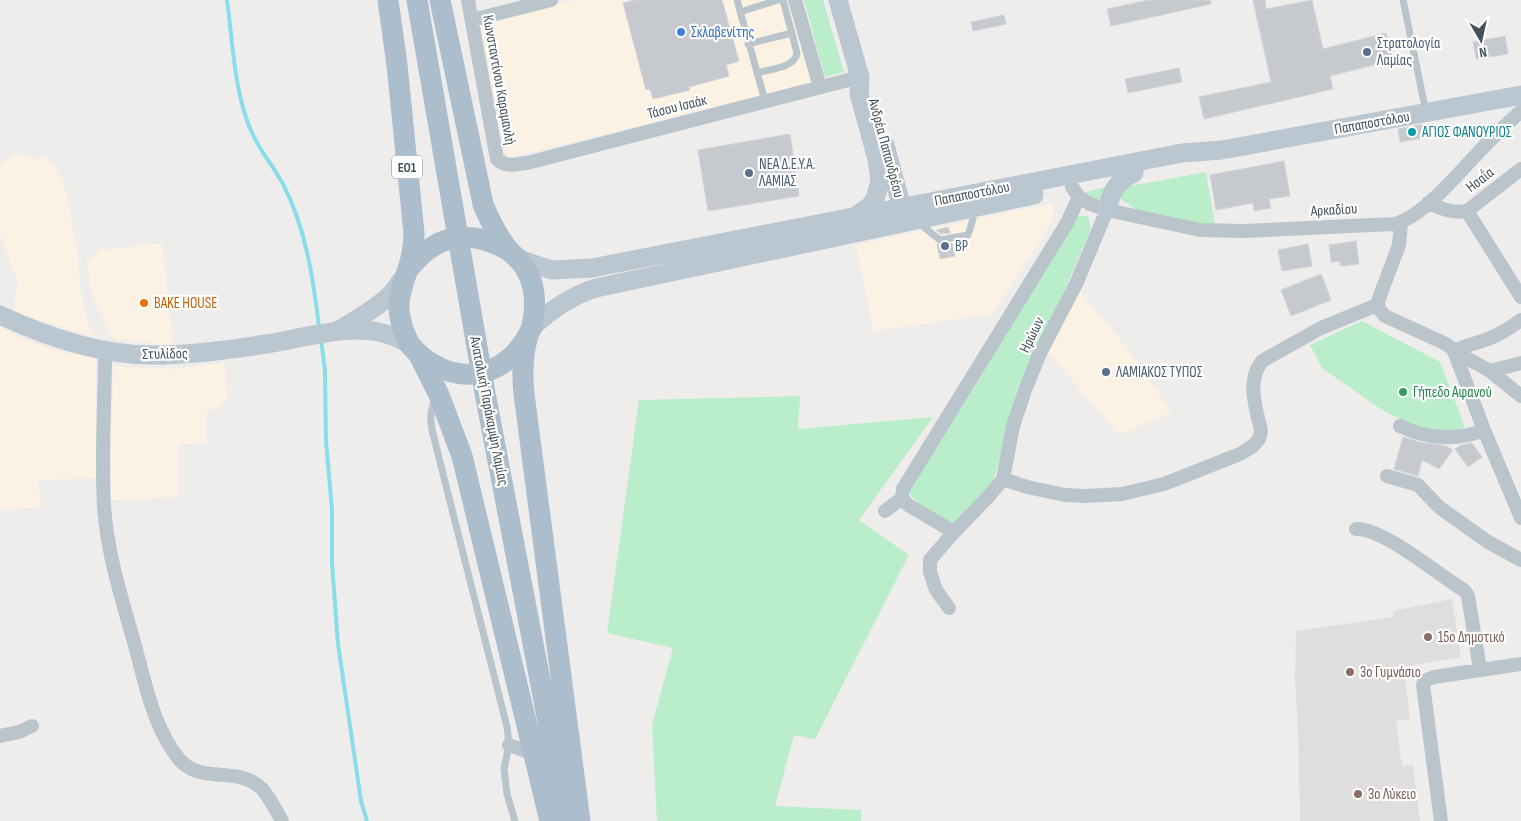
<svg xmlns="http://www.w3.org/2000/svg" width="1521" height="821" font-family="'Sofia Sans Condensed',sans-serif">
<style>
.commercial{fill:#fbf2e4}
.education{fill:#e0ddde}
.green{fill:#baedc9}
.lines{fill:none;stroke-linecap:round;stroke-linejoin:round}
.stream{stroke:#88dde9;stroke-width:4}
.building{fill:#c6cacf;stroke:#d0d3d8}
.lane{stroke:#bac5cb;stroke-width:7}
.street{stroke:#bac5cb;stroke-width:14}
.secondary{stroke:#bac6d0;stroke-width:19}
.primary{stroke:#acbecb;stroke-width:21}
.primary-bridge{stroke:#acbecb;stroke-width:21}
.shop-dot{fill:#3f7fe0;stroke:#fff;stroke-width:2}
.service-dot{fill:#5c6f8a;stroke:#fff;stroke-width:2}
.culture-dot{fill:#0f9aa8;stroke:#fff;stroke-width:2}
.food-dot{fill:#e8710a;stroke:#fff;stroke-width:2}
.leisure-dot{fill:#2e9e5b;stroke:#fff;stroke-width:2}
.education-dot{fill:#8d6e63;stroke:#fff;stroke-width:2}
.labels{text-anchor:middle;dominant-baseline:central;stroke-width:4.5;stroke-linejoin:round;paint-order:stroke}
.shield{fill:#fff;stroke:#7d858b;stroke-width:1}
.shield-label{font-size:14px;font-weight:bold;fill:#455159}
.shop-label{font-size:15px;fill:#366cbe;stroke:#fff;text-anchor:start}
.service-label{font-size:15px;fill:#4e5e75;stroke:#fff;text-anchor:start}
.street-label{font-size:15px;fill:#455159;stroke:#fff}
.culture-label{font-size:15px;fill:#0d838f;stroke:#fff;text-anchor:start}
.food-label{font-size:15px;fill:#c56008;stroke:#fff;text-anchor:start}
.leisure-label{font-size:15px;fill:#27864d;stroke:#fff;text-anchor:start}
.education-label{font-size:15px;fill:#785e54;stroke:#fff;text-anchor:start}
</style>
<rect width="100%" height="100%" fill="#efecec"/>
<path class="commercial" d="M574 0H792L815 83 507 158 480 25Z
M15 153 32 159 46 156 57 170 65 188 77 250 81 293 88 323 95 337 13 312 18 281 0 234V165Z
M1052 203 1054 218 994 311 990 314 874 331 856 245Z
M162 243 173 344H162L113 339 92 295 87 261 101 250Z
M1079 290 1127 348 1171 412 1119 435 1049 353Z
M0 326 23 339 57 351 96 358V478L37 480 42 507 0 510Z
M225 363 227 401 206 413V443L178 444V497L110 500 113 366 173 369Z"/>
<path class="education" d="M1452 599 1461 657 1404 667 1410 719 1396 721 1402 766 1413 765 1420 821H1300L1298 731 1295 678 1296 631 1394 617 1393 611Z"/>
<path class="green" d="M804 0H823L844 72 825 77Z
M1206 172 1215 225 1204 226 1135 209 1121 199 1120 191 1125 187Z
M1105 187 1102 205 1084 196 1086 192Z
M1076 216H1088L1091 229 1063 294 1017 389 1000 459 994 478 978 499 953 525 923 509 909 493 931 455 974 388Z
M1362 321 1440 362 1465 427 1454 432 1415 427 1379 408 1322 368 1310 345Z
M800 396 798 429 933 417 859 520 909 555 815 739 794 735 775 806 861 810V821H657L652 725 673 648 607 633 639 400Z"/>
<g class="lines">
<path class="stream" d="M227 0C233 43 234 95 253 135 261 152 274 167 283 184 306 229 313 277 319 327
M321 339 325 371 326 441 332 510V563L338 644 361 801 367 821"/>
</g>
<path class="building" d="M635 0H722L739 61 726 65 729 76 689 87 690 90 653 99 650 89 646 90 623 3Z
M1149 0H1211V4L1111 26 1107 9Z
M1253 0H1265L1266 9 1312 0 1323 49 1386 33 1393 60 1330 76 1333 89 1204 119 1199 97 1271 82Z
M1004 15 1006 24 973 31 971 22Z
M1505 36 1508 54 1476 59 1473 42Z
M1179 68 1182 82 1128 93 1125 79Z
M1425 124 1427 137 1400 142 1398 129Z
M790 134 799 196 708 211 698 150Z
M1284 161 1290 196 1269 199 1271 208 1254 211 1253 203 1216 210 1210 175Z
M948 227 950 233 941 234 936 230Z
M1356 241 1359 264 1341 266 1339 261 1331 262 1329 245Z
M952 243 955 256 940 259 937 244 941 245Z
M1308 244 1312 266 1282 271 1278 250Z
M1321 274 1331 300 1291 316 1281 290Z
M1403 437 1419 442 1446 446 1453 450 1439 469 1422 460 1418 476 1394 469Z
M1472 443 1482 457 1468 467 1455 449 1461 445Z"/>
<g class="lines">
<path class="lane" d="M737 0 765 101
M1403 0 1426 112
M740 12 778 0
M748 44 792 33
M757 73C770 69 795 68 797 53L783 0
M925 228 940 240 968 235 973 219
M436 399C425 416 434 435 438 454L507 727 509 745 504 769 507 794 515 821"/>
<path class="street" d="M468 0 497 159C506 168 515 164 527 163L860 77
M795 0 820 87
M472 20 551 0
M1072 187 1079 197 1090 204 1107 210 1200 230 1243 231 1394 224C1421 218 1455 177 1474 157 1489 141 1504 126 1521 111
M1428 203C1440 208 1453 214 1467 211L1521 169
M1467 211 1521 297
M1401 223 1399 245 1378 301 1379 309 1385 316 1444 343 1449 346 1454 351 1484 430 1521 518
M105 350C105 401 101 454 104 505 107 557 125 608 138 657 147 692 156 731 179 759 200 785 239 765 262 789 270 798 276 810 282 821
M1454 351 1490 371 1521 396
M1454 351C1464 346 1474 344 1485 340 1498 336 1510 328 1521 320
M1490 371 1521 363
M1400 426C1426 439 1458 441 1484 430
M1387 476 1418 485 1439 507 1488 542 1521 560
M1003 479 1027 487 1065 495 1086 496 1122 494 1164 484 1240 454 1253 446 1259 439 1261 431C1256 407 1246 382 1262 361L1321 328 1377 305
M885 511 902 498
M1356 529C1382 527 1440 576 1465 591L1468 596 1480 669
M954 532 908 505 902 498 903 489 1067 223 1079 197
M949 608 936 590 930 572V560L954 532 988 497 1003 479 1013 426 1025 390 1040 353 1076 284 1107 210
M0 736 19 732 32 726
M509 745 534 754
M1441 821 1423 685 1424 681 1434 677 1521 664"/>
<path class="secondary" d="M838 0 860 77 859 94 877 159 880 181 875 199 870 206 856 216
M885 145 902 208 899 220
M1107 210C1111 191 1117 181 1134 173
M518 259 552 270 592 268 1182 153 1222 150 1521 95
M0 315C47 337 100 355 153 355 191 355 229 350 266 344 313 337 367 316 410 345
M532 327C552 310 570 296 596 288L1034 195
M339 330C356 320 374 310 389 296 395 290 399 283 404 277"/>
<path class="primary" d="M388 0 397 65 414 233C414 281 383 293 410 345
M417 0 485 393 567 821
M440 0 483 204C489 219 497 235 507 248 510 252 514 255 518 259 536 278 537 303 532 327
M527 339C522 358 522 374 524 394L580 821
M419 355 439 395 462 456 550 821"/>
<path class="primary-bridge" d="M408 270C435 234 469 228 508 250
M410 345C449 390 508 382 532 327"/>
</g>
<circle class="shop-dot" cx="681" cy="32" r="5"/>
<g class="service-dot">
<circle cx="1367" cy="52" r="5"/>
<circle cx="749" cy="173" r="5"/>
<circle cx="945" cy="246" r="5"/>
<circle cx="1106" cy="372" r="5"/>
</g>
<circle class="culture-dot" cx="1412" cy="132" r="5"/>
<circle class="food-dot" cx="144" cy="303" r="5"/>
<circle class="leisure-dot" cx="1403" cy="392" r="5"/>
<g class="education-dot">
<circle cx="1428" cy="637" r="5"/>
<circle cx="1350" cy="672" r="5"/>
<circle cx="1358" cy="794" r="5"/>
</g>
<g class="labels">
<rect class="shield" x="392" y="155.5" width="30" height="23" rx="4"/>
<g class="shield-label">
<text x="407" y="167">ΕΟ1</text>
</g>
<g class="shop-label">
<text x="691" y="32">Σκλαβενίτης</text>
</g>
<g class="service-label">
<text x="1377" y="43">Στρατολογία<tspan x="1377" dy="17">Λαμίας</tspan></text>
<text x="759" y="164">ΝΕΑ Δ.Ε.Υ.Α.<tspan x="759" dy="17">ΛΑΜΙΑΣ</tspan></text>
<text x="955" y="246">BP</text>
<text x="1116" y="372">ΛΑΜΙΑΚΟΣ ΤΥΠΟΣ</text>
</g>
<g class="street-label">
<text transform="translate(499 80) rotate(80)">Κωνσταντίνου Καραμανλή</text>
<text transform="translate(677 107) rotate(-14)">Τάσου Ισαάκ</text>
<text transform="translate(1372 123) rotate(-10)">Παπαποστόλου</text>
<text transform="translate(886 148) rotate(75)">Ανδρέα Παπανδρέου</text>
<text transform="translate(1480 180) rotate(-38)">Ησαΐα</text>
<text transform="translate(972 194) rotate(-11)">Παπαποστόλου</text>
<text transform="translate(1334 210) rotate(-3)">Αρκαδίου</text>
<text transform="translate(1032 335) rotate(-64)">Ηρώων</text>
<text transform="translate(165 354) rotate(-1)">Στυλίδος</text>
<text transform="translate(489 411) rotate(79)">Ανατολική Παράκαμψη Λαμίας</text>
</g>
<g class="culture-label">
<text x="1422" y="132">ΑΓΙΟΣ ΦΑΝΟΥΡΙΟΣ</text>
</g>
<g class="food-label">
<text x="154" y="303">BAKE HOUSE</text>
</g>
<g class="leisure-label">
<text x="1413" y="392">Γήπεδο Αφανού</text>
</g>
<g class="education-label">
<text x="1438" y="637">15ο Δημοτικό</text>
<text x="1360" y="672">3ο Γυμνάσιο</text>
<text x="1368" y="794">3ο Λύκειο</text>
</g>
</g>
<g transform="translate(1481 40) rotate(171)" stroke="#ffffff" stroke-width="4" paint-order="stroke">
<path d="M0-4L9 19L0 12L-9 19Z" fill="#455159"/>
<text y="-8" font-size="14" font-weight="bold" text-anchor="middle" fill="#455159">N</text>
</g>
</svg>
